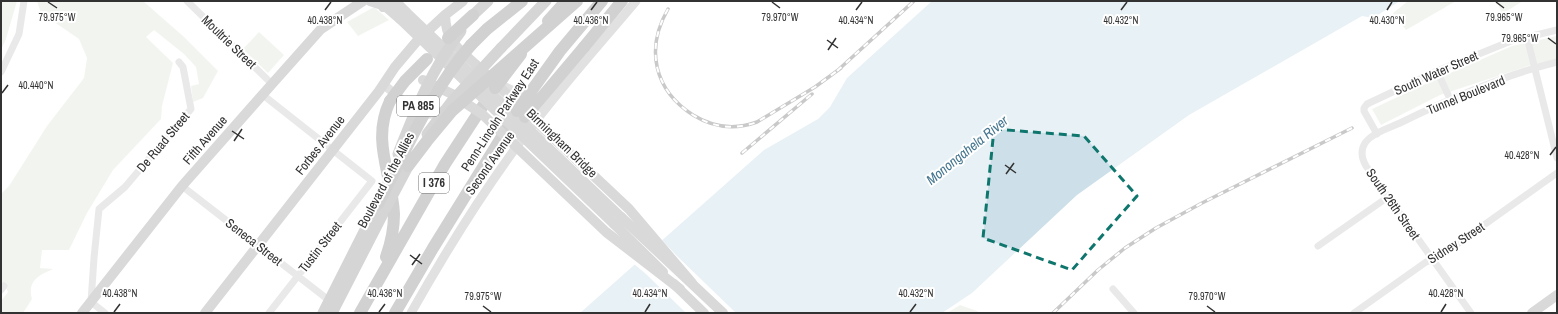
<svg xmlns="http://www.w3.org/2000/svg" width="1558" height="314" font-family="'Archivo Narrow',sans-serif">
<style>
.green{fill:#e3e9dc}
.water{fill:#cde0e9}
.pier{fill:#fff}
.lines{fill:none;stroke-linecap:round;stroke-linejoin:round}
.minor{stroke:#cfcfcf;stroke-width:7}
.secondary{stroke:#bcbcbc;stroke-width:9}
.primary{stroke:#aaa;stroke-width:10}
.trunk{stroke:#a2a2a2;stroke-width:11}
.motorway{stroke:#999;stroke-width:12}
.rail-casing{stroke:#878787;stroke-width:3.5}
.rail{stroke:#fff;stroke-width:2;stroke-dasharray:6;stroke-linecap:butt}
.primary-bridge{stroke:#aaa;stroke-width:10}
.trunk-bridge{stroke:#a2a2a2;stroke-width:11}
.motorway-bridge{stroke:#999;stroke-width:12}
.marked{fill:none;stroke:#0f766e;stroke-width:3;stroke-dasharray:8 5;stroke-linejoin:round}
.ticks{fill:none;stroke:#323232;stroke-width:1.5}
.labels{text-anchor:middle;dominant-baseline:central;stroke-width:4;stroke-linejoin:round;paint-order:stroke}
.shield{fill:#fff;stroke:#707070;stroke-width:1}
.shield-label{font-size:12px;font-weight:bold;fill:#323232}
.street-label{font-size:13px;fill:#323232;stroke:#fff}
.water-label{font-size:14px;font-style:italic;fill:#457690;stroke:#fff}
.ticks-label{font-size:10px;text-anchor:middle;fill:#323232;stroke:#fff;stroke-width:4;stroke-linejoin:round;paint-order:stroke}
</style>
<rect width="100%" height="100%" fill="#fff"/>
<path class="green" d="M1 1H17L6 39 1 50Z
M37 1H143L183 36 218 71 203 98 193 102 191 86 199 84 196 67 184 54 154 30 146 37 173 63 162 106 161 119 113 170 87 213 69 250H42L40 268 53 269C39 275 27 281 32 299L23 313H1V301L8 292 4 283 1 284V194L9 186 47 126 84 78 87 58 79 39 41 13Z
M1408 1H1456L1406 30 1393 13Z
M1497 1H1523L1502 14Z
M374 7 389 20 358 36 347 22Z
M259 32 284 55 268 73 243 49Z
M1557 36V59L1528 66 1440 95 1381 125 1372 109 1434 80 1512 46Z
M960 305 977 311 979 313H947Z"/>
<path class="water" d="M932 1H1400L1373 18 1362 16 1189 115 1077 195 972 293 942 313H580L764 150 818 119 830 107 847 78Z"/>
<path class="pier" d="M661 239 677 256 736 313H686L646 274 634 264Z"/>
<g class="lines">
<path class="minor" d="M187 1 272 84
M1527 37 1557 158
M1437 71 1450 99
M1 72 19 34 24 1
M263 95 372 181 269 313
M1377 134 1364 111V108L1367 104 1437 71 1511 41 1557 30
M182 186 326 298
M1318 246 1388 197
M1113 289 1134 313
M1 290 4 286
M105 313 91 302 94 258 99 209 125 187 191 109 183 67 179 62
M1354 313 1426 262 1439 257 1557 173
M1471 313 1366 166C1362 159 1360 151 1365 143 1372 133 1389 128 1400 123 1449 99 1504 75 1557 62"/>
<path class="secondary" d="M495 82 516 92 531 102
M384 85C400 97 423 125 444 110
M411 313C446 251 483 191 526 134 560 88 599 45 636 1"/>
<path class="primary" d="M370 1 385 6 400 19
M383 7 387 1C397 1 400 6 406 12
M445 15C446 42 458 48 476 65
M621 217 723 313
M614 224 663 272
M674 284 704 313
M82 313 182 186 272 84 321 29 363 1
M205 313 379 91 395 67 417 41 445 15 463 1
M1532 313 1557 295"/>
<path class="trunk" d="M473 15 488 1
M501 48 546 1
M323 313 378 204
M332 313 386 208"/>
<path class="motorway" d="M548 21 566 1
M471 45 487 29 522 1
M584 47 622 1
M502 79 521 54
M386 257C391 243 394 229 394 214 392 174 371 141 390 101
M360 313 445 164 492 92
M395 313 433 248 516 114"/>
<defs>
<path id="rail" d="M668 9C645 49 654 90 693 115 714 128 735 130 757 122L815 87 841 68
M837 71 914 1
M742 153 812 94
M1053 313 1098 270 1125 248 1156 228 1202 203 1352 128"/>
</defs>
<use href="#rail" class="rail-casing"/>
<use href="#rail" class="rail"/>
<path class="primary-bridge" d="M406 12 621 217
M400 19 614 224
M476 65 629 209 692 283
M423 80 452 94 482 114 606 232 680 289"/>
<path class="trunk-bridge" d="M427 134 452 101 501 48
M398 154C415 111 432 68 461 31
M386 208 412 159"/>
<path class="motorway-bridge" d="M448 38 473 15
M495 88 502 79
M390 101 405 81 427 59
M517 111 560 51 602 1
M525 117 584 47
M408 166 427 141 452 111 577 1
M378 204C405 152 432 89 471 45"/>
</g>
<path d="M0 0H1558V314H0ZM994 129 1084 136 1137 196 1072 270 983 238Z" fill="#fff" fill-opacity=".55" fill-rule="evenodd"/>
<path class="marked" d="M994 129 1084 136 1137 196 1072 270 983 238Z"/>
<path class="ticks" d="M48 2 57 8M772 2 780 8M1496 2 1504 8M325 10 331 2M591 10 597 2M856 10 862 2M1121 10 1127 2M1387 10 1392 2M1548 38 1556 44M827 40 838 48M828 50 836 38M2 93 8 85M232 131 244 139M234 141 242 129M1550 155 1556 147M1005 165 1016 173M1006 174 1014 163M410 255 422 264M412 265 420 254M483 306 491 312M1207 306 1215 312M114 312 120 304M379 312 385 304M645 312 650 304M910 312 916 304M1441 312 1446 304"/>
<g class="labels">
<g class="shield">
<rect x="397" y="96" width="42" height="20" rx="3"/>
<rect x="419" y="173" width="30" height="20" rx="3"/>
</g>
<g class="shield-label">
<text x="418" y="106">PA 885</text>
<text x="434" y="183">I 376</text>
</g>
<g class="street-label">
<text transform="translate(229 42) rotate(44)">Moultrie Street</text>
<text transform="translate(1436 73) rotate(-24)">South Water Street</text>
<text transform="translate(1466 95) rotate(-22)">Tunnel Boulevard</text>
<text transform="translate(500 115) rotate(-57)">Penn-Lincoln Parkway East</text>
<text transform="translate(205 140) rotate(-49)">Fifth Avenue</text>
<text transform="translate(163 142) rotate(-50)">De Ruad Street</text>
<text transform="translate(562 143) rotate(44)">Birmingham Bridge</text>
<text transform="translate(320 145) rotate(-52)">Forbes Avenue</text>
<text transform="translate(490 163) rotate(-55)">Second Avenue</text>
<text transform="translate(386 180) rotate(-62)">Boulevard of the Allies</text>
<text transform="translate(1393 204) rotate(55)">South 26th Street</text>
<text transform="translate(254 242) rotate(38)">Seneca Street</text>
<text transform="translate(1456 243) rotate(-33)">Sidney Street</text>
<text transform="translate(320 247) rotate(-52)">Tustin Street</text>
</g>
<g class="water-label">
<text transform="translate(967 150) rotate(-39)">Monongahela River</text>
</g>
</g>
<g class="ticks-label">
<text x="1504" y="21">79.965°W</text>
<text x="57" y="21">79.975°W</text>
<text x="780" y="21">79.970°W</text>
<text x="325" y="24">40.438°N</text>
<text x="591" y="24">40.436°N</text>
<text x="856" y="24">40.434°N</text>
<text x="1121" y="24">40.432°N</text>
<text x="1387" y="24">40.430°N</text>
<text x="1520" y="42">79.965°W</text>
<text x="36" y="89">40.440°N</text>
<text x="1522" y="159">40.428°N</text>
<text x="120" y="297">40.438°N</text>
<text x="385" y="297">40.436°N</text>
<text x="650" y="297">40.434°N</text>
<text x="916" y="297">40.432°N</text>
<text x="1446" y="297">40.428°N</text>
<text x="483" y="300">79.975°W</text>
<text x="1207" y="300">79.970°W</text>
</g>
<rect width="1558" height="314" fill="none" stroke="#323232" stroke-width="4"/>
</svg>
